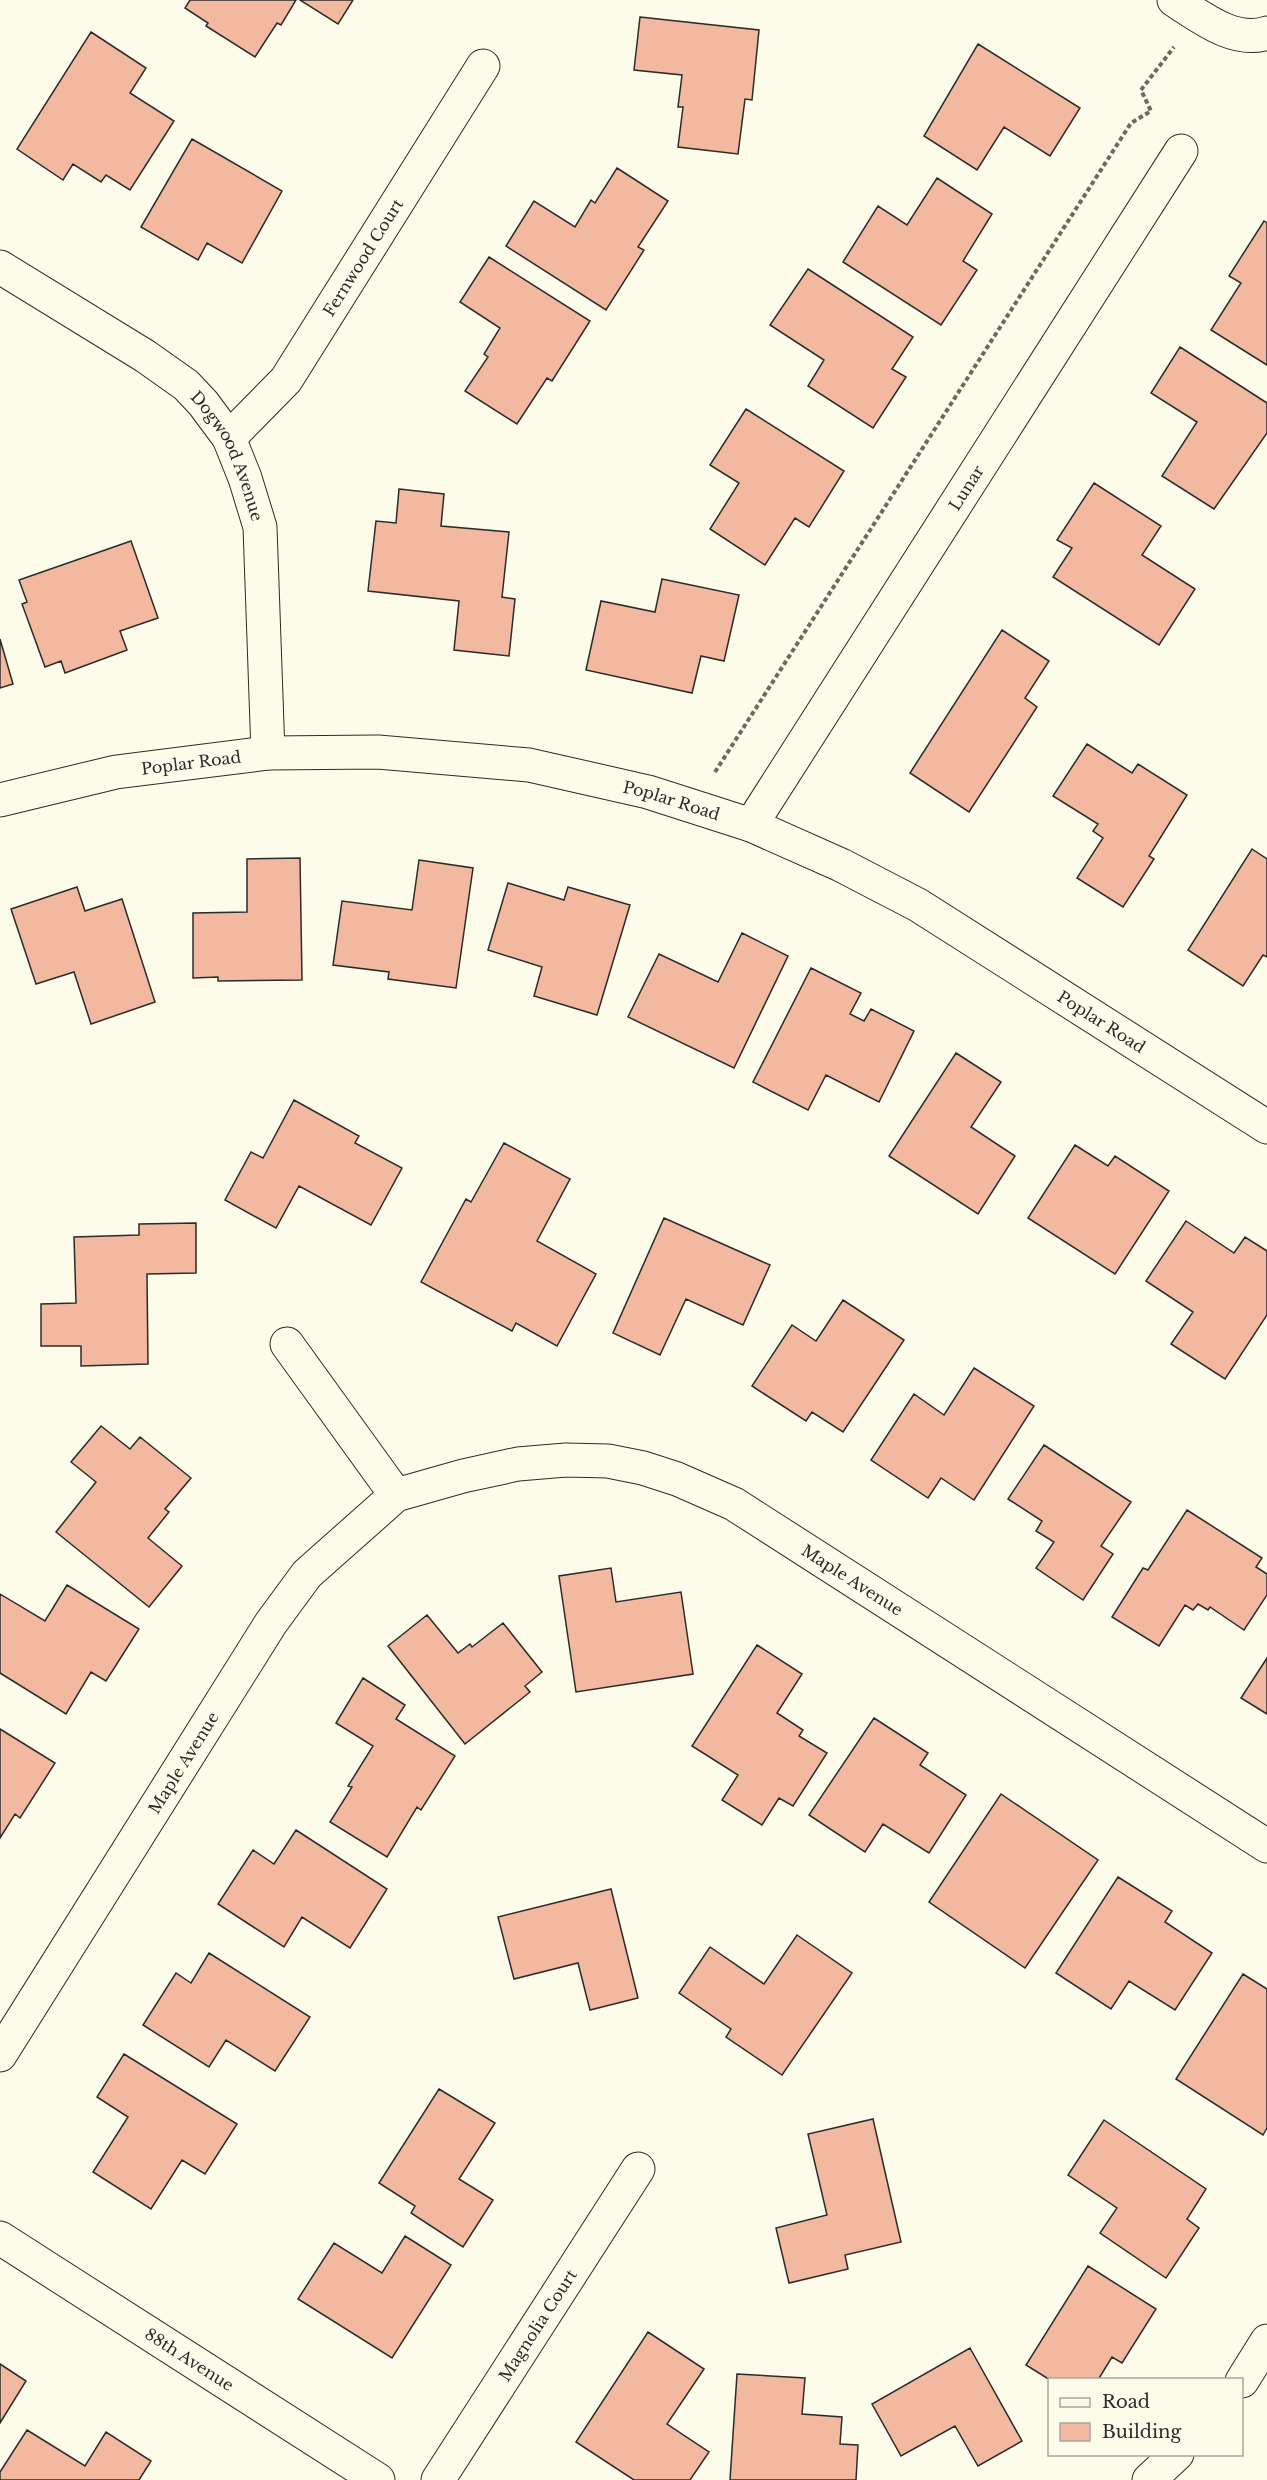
<svg xmlns="http://www.w3.org/2000/svg" width="1267" height="2480" font-family="'Libre Baskerville',serif">
<style>
.building{fill:#f2b8a0;stroke:#2b2b2b;stroke-width:1.5}
.lines{fill:none;stroke-linecap:round;stroke-linejoin:round}
.minor-casing{stroke:#2b2b2b;stroke-width:35}
.path{stroke:#6a6964;stroke-width:4;stroke-dasharray:4.5 3;stroke-linecap:butt}
.minor{stroke:#fdfbea;stroke-width:33}
.labels{text-anchor:middle;dominant-baseline:central;stroke-width:4.5;stroke-linejoin:round;paint-order:stroke}
.street-label{font-size:16px;fill:#2b2b2b;stroke:#fdfbea}
</style>
<rect width="100%" height="100%" fill="#fdfbea"/>
<path class="building" d="M190 0H296L281 25 277 23 255 57 206 26 208 23 185 8Z
M300 0H353L338 24Z
M640 17 759 30 752 100 745 99 738 154 678 147 683 107H678L682 75 634 70Z
M91 32 146 68 130 93 174 121 130 190 106 175 101 182 73 164 63 180 17 149Z
M978 44 1080 108 1050 156 1004 127 977 170 924 136Z
M192 139 282 191 242 263 207 243 198 260 141 227Z
M617 168 668 201 638 247 644 250 606 310 506 246 534 201 575 227 591 200 595 203Z
M937 178 992 214 963 261 977 270 941 325 843 262 878 206 907 225Z
M1264 221 1267 223V365L1211 330 1241 283 1229 276Z
M489 257 590 321 552 381 547 378 517 424 465 391 488 357 484 354 500 328 460 302Z
M808 269 913 337 892 369 906 377 873 428 808 386 824 360 770 325Z
M1180 347 1267 403V433L1214 509 1162 476 1197 422 1151 393Z
M746 409 844 471 809 527 795 518 765 565 710 529 739 483 710 465Z
M1094 483 1161 526 1142 555 1195 589 1159 645 1053 577 1072 548 1057 540Z
M399 489 444 494 441 526 509 532 502 597 515 599 509 656 454 650 459 601 368 591 376 521 396 523Z
M131 541 158 618 120 631 127 650 65 673 61 661 45 667 22 604 27 602 19 580Z
M662 579 739 595 724 661 701 656 692 693 586 670 601 601 655 612Z
M1002 630 1049 661 1025 698 1037 707 969 812 910 773Z
M0 639 13 684 0 688Z
M1087 744 1132 773 1138 764 1187 795 1149 856 1154 859 1123 907 1077 878 1103 838 1093 831 1098 824 1053 796Z
M1252 849 1267 859V957L1263 955 1243 986 1188 950Z
M300 858 302 980 218 981V977L193 978V913L247 912V859Z
M419 860 473 868 456 988 388 979 389 972 333 965 342 901 412 910Z
M508 883 564 900 568 887 630 905 597 1015 534 996 542 967 488 950Z
M77 887 85 911 122 899 155 1002 91 1024 74 972 36 984 11 909Z
M742 933 788 956 734 1068 628 1017 659 954 718 982Z
M811 968 861 993 850 1014 864 1021 871 1009 914 1031 879 1102 826 1075 808 1110 753 1082Z
M956 1053 1001 1082 971 1127 1015 1156 978 1214 889 1156Z
M294 1100 359 1136 355 1143 402 1168 371 1225 299 1186 276 1228 225 1200 251 1152 263 1158Z
M504 1143 570 1179 537 1241 596 1274 557 1346 516 1323 512 1331 421 1282 466 1199 471 1202Z
M1075 1145 1108 1166 1115 1156 1169 1191 1115 1274 1028 1218Z
M664 1218 770 1265 743 1325 686 1299 660 1355 613 1333Z
M1186 1221 1234 1253 1245 1237 1267 1251V1315L1225 1379 1171 1344 1193 1312 1146 1281Z
M196 1223V1273L147 1274 148 1364 81 1366V1346H41V1304L76 1303 74 1237 139 1235V1224Z
M843 1300 904 1340 843 1432 812 1412 806 1421 752 1386 792 1325 816 1341Z
M974 1368 1034 1406 974 1500 941 1478 928 1498 871 1460 914 1394 944 1415Z
M101 1426 130 1449 140 1437 191 1478 165 1509 169 1512 148 1538 182 1566 149 1607 56 1532 96 1482 71 1462Z
M1044 1445 1131 1502 1101 1546 1113 1554 1083 1600 1036 1568 1054 1542 1036 1531 1042 1521 1008 1499Z
M1187 1510 1262 1558 1256 1567 1267 1574V1595L1244 1630 1210 1607 1208 1610 1198 1604 1193 1610 1185 1605 1159 1646 1112 1617 1143 1568 1148 1570Z
M611 1568 616 1602 681 1592 693 1674 576 1692 559 1576Z
M67 1585 139 1629 106 1681 91 1672 66 1714 0 1673V1594L45 1621Z
M427 1615 458 1653 470 1644 472 1647 503 1623 542 1672 525 1686 530 1692 465 1744 388 1646Z
M757 1645 802 1674 777 1713 803 1730 799 1736 827 1753 793 1806 779 1798 762 1825 722 1800 738 1775 692 1746Z
M1267 1658V1714L1241 1698Z
M363 1678 405 1705 396 1719 455 1756 421 1810 417 1807 387 1857 330 1822 352 1787 348 1786 373 1746 336 1723Z
M874 1718 928 1753 920 1765 966 1795 929 1853 883 1824 865 1852 809 1815Z
M0 1729 55 1763 20 1818 15 1814 0 1838Z
M1001 1794 1098 1860 1025 1968 929 1902Z
M296 1830 387 1889 350 1948 302 1917 284 1947 218 1904 253 1850 274 1864Z
M1118 1877 1172 1911 1165 1922 1212 1953 1175 2010 1129 1981 1111 2009 1056 1973Z
M611 1889 638 1998 590 2010 578 1963 514 1979 498 1917Z
M797 1935 852 1973 782 2075 726 2037 731 2029 679 1993 710 1947 764 1984Z
M209 1953 310 2017 275 2071 226 2040 209 2067 143 2025 176 1973 191 1983Z
M1243 1974 1267 1989V2128L1263 2135 1176 2079Z
M124 2054 237 2124 205 2174 182 2160 151 2209 93 2172 128 2117 97 2097Z
M439 2089 495 2123 459 2179 493 2200 463 2247 411 2213 415 2206 379 2183Z
M873 2119 901 2242 845 2255 848 2269 789 2283 776 2228 827 2215 808 2134Z
M1104 2120 1206 2189 1187 2219 1199 2228 1166 2278 1100 2233 1117 2208 1068 2175Z
M405 2236 451 2265 392 2358 298 2299 334 2243 382 2273Z
M1088 2266 1156 2309 1122 2363 1112 2357 1098 2380H1050L1026 2365Z
M648 2332 704 2369 667 2424 709 2452 690 2480H634L576 2442Z
M970 2348 1022 2441 978 2466 955 2426 901 2456 872 2404Z
M0 2364 26 2381 0 2423Z
M737 2374 805 2378 802 2414 842 2417 840 2444 858 2445 856 2480H730Z
M27 2430 85 2466 106 2432 151 2461 139 2480H0V2472Z"/>
<g class="lines">
<defs>
<g id="minor">
<path d="M1174 0C1201 17 1234 44 1267 33"/>
<path id="s1" d="M0 267 145 356 186 385 203 403 229 438 245 478 260 527 268 753"/>
<path id="s2" d="M229 438 286 380 483 66"/>
<path id="s3" d="M0 800 116 772 268 753 378 752 529 765 648 792 751 825 841 865 918 905 1267 1127"/>
<path id="s4" d="M751 825 1181 151"/>
<path d="M287 1344 396 1495"/>
<path id="s5" d="M0 2055 271 1623 307 1574 396 1495 463 1476 518 1464 566 1460 608 1461 643 1468 677 1479 734 1504 1267 1846"/>
<path id="s6" d="M0 2238 378 2480"/>
<path d="M1242 2381 1267 2341"/>
<path id="s7" d="M438 2480 638 2169"/>
<path d="M1149 2480 1177 2454"/>
</g>
</defs>
<use href="#minor" class="minor-casing"/>
<path class="path" d="M715 772 1131 123 1151 111 1141 90 1174 47"/>
<use href="#minor" class="minor"/>
</g>
<g class="labels">
<g class="street-label">
<text stroke="none"><textPath href="#s2" startOffset="226">Fernwood Court</textPath></text>
<text stroke="none"><textPath href="#s1" startOffset="304">Dogwood Avenue</textPath></text>
<text stroke="none"><textPath href="#s4" startOffset="400">Lunar</textPath></text>
<text stroke="none"><textPath href="#s3" startOffset="195">Poplar Road</textPath></text>
<text stroke="none"><textPath href="#s3" startOffset="681">Poplar Road</textPath></text>
<text stroke="none"><textPath href="#s3" startOffset="1167">Poplar Road</textPath></text>
<text stroke="none"><textPath href="#s5" startOffset="1180">Maple Avenue</textPath></text>
<text stroke="none"><textPath href="#s5" startOffset="345">Maple Avenue</textPath></text>
<text stroke="none"><textPath href="#s7" startOffset="184">Magnolia Court</textPath></text>
<text stroke="none"><textPath href="#s6" startOffset="225">88th Avenue</textPath></text>
</g>
</g>
<rect x="1048" y="2378" width="195" height="78" fill="#fdfbea" stroke="#a9a89e" stroke-width="1.5"/>
<rect x="1060" y="2398" width="30" height="9" fill="#fdfbea" stroke="#a9a89e" stroke-width="1.5"/>
<text x="1102" y="2408" font-size="18" fill="#2b2b2b">Road</text>
<rect x="1060" y="2423" width="30" height="18" fill="#f2b8a0" stroke="#a9a89e" stroke-width="1.5"/>
<text x="1102" y="2438" font-size="18" fill="#2b2b2b">Building</text>
</svg>
